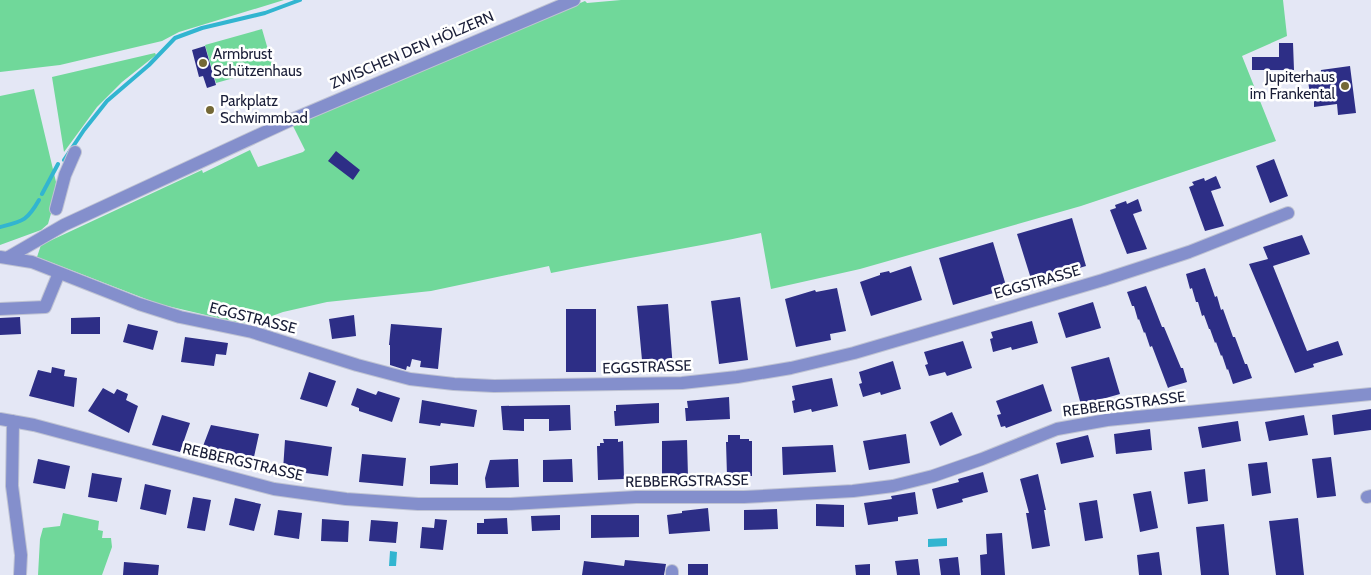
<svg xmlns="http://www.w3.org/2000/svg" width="1371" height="575" font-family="Cabin,sans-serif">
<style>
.green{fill:#70d89a}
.water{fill:#32b5d0}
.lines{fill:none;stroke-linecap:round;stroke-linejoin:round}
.stream{stroke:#32b5d0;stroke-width:4}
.building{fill:#2d2e86}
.minor-casing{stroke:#bfc3d3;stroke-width:14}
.minor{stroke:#848fcc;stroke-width:12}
.poi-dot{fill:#746835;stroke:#fff;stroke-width:2}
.labels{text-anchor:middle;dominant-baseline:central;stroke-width:5;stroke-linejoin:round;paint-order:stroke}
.street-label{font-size:15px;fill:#191d37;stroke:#fff}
.poi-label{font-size:15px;fill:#191d37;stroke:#fff;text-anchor:start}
</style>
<rect width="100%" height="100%" fill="#e4e7f5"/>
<path class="green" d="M0 0H284L179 32 162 41 60 65 0 72Z
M621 0H1283L1287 36 1242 56 1276 141 1081 206 860 269 771 289 761 233C692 248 621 259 551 273L549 266 431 291 327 302 283 312 258 321 240 323 159 304 37 257 41 245 202 170 203 173 250 150 258 167 303 152 305 150 292 124 585 1 587 3Z
M262 29 273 67 216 83 205 45Z
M155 53 156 55 122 82 97 107 64 152 52 77Z
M34 89 56 182 54 203 48 224 41 230 0 245V96Z
M63 513 99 521 98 530 103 531 102 538H111L112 547 102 575H38L40 539 43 528 60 526Z"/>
<path class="water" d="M947 538V546L928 547V539Z
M390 551 397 552 396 566H389Z"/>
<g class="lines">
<path class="stream" d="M64 160 84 130 107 101 149 65 175 38 202 28 265 13 300 0
M42 194 58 164
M0 227C23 221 27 221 39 200"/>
</g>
<path class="building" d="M1279 43H1293L1294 70H1252V57H1279Z
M205 46 216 85 207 88 203 76 199 77 192 50Z
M1350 66 1356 113 1338 115 1337 104 1314 107V99L1311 100 1307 75 1321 73V70Z
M336 151 360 170 353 180 328 161Z
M1274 159 1288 196 1270 203 1256 166Z
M1216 176 1221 188 1211 191 1224 226 1205 231 1189 187 1194 185 1192 182 1204 178 1205 181Z
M1138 199 1142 211 1133 214 1147 249 1127 254 1110 210 1116 208 1115 205 1126 201 1127 204Z
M1072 218 1086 266 1032 282 1017 234Z
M1302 235 1310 254 1273 266 1307 351 1338 341 1343 355 1313 364 1314 367 1295 373 1249 264 1268 259 1263 247Z
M993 242 1007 289 953 305 939 258Z
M911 266 922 300 871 316 860 282 880 275V273L889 271 890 273Z
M1205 268 1215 297 1217 296 1221 310 1223 309 1233 337H1235L1245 364H1247L1252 378 1233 384 1228 369 1227 370 1222 355 1221 356 1216 342 1215 343 1210 329H1209L1204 315 1202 316 1198 302H1196L1192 288 1190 289 1186 274Z
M1146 286 1162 327H1164L1181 368H1183L1187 382 1170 387 1168 388 1152 346 1150 347 1145 332 1144 333 1139 319 1138 320 1134 306H1132L1127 292Z
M837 288 846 331 830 334 831 340 796 347 785 299 815 290 816 292Z
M740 297 748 360 719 364 711 301Z
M1093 302 1101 328 1066 338 1058 313Z
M668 304 673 369 643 371 637 306Z
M566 309H596V372H566Z
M354 315 356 336 332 339 329 319Z
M20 317 21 334 0 335V318Z
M100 317V334H71V318Z
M1032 321 1038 343 1012 350 1011 347 993 352 990 339 993 338 991 332Z
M128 324 158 331 153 350 123 342Z
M391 324 442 328 438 369 420 367 421 361 412 359 410 367 407 366 406 370 390 365V345H389Z
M185 337 228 343 226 355 216 354 214 366 181 362Z
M963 341 972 368 947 376 945 372 929 376 925 365 928 364 924 352Z
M1109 357 1120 394 1081 405 1071 367Z
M893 361 901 389 881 395 880 392 863 397 859 384 862 383 859 372Z
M52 367 65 370 64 376 77 378 74 407 29 396 38 370 51 373Z
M309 372 336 381 327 407 300 399Z
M832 378 838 406 812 412 811 409 794 413 792 401 795 400 792 386Z
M1043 384 1052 411 1006 428 1005 426 1001 427 997 415 1001 414 996 401Z
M103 388 114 394 117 389 128 394 126 400 138 406 129 433 88 411Z
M357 388 376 395 378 391 400 398 392 422 359 411V408L351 405Z
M729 397 730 419 686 421 685 408H688L687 401Z
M422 400 477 410 474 427 441 423 440 426 419 423Z
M659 403V423L615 426 614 411H616V405Z
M570 405 571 430 549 431V419H524V431L503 430 501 406Z
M1371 409V430L1334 435 1332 415Z
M952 412 962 435 940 446 930 422Z
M162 415 190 423 180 452 152 445Z
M1304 415 1308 435 1269 441 1265 422Z
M1238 421 1241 441 1202 448 1198 427Z
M211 425 259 434 252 466 213 459 200 454Z
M1150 429 1152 450 1116 454 1114 434Z
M906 434 910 463 869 470 863 441Z
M728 435H740V439H749V441H752V476H727L726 442H728Z
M1088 435 1094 457 1061 464 1056 443Z
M603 439H618V442L623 441 624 479 598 480 597 446H600V443H604Z
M285 440 332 447 328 476 283 470Z
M687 440 688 477 662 478V441Z
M833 445 836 472 783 475 782 447Z
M362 454 406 458 403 486 359 482Z
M1331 457 1336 496 1317 498 1312 459Z
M38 459 70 466 65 489 33 483Z
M518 459 519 487 486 488 485 478 490 460Z
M572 459 573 482H543V460Z
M1267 462 1271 493 1252 496 1248 464Z
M458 463V485L430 484V466Z
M1205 469 1208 501 1188 504 1184 472Z
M983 472 988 492 962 499 963 502 937 509 932 489 959 482 958 479Z
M92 473 122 478 117 502 88 497Z
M1038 474 1046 510H1044L1050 546 1032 549 1026 513H1029L1020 479Z
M145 484 171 490 166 515 140 509Z
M1151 491 1158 528 1140 532 1133 494Z
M915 492 918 514 898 517V521L868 525 864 503 892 499 891 496Z
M193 497 211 500 205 531 187 528Z
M235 498 261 504 254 531 229 525Z
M1097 500 1103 538 1085 541 1079 503Z
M816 504 844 505V527L816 526Z
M708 508 710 531 669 534 667 515 682 513V511Z
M777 509 778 529 744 530V510Z
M278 510 302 513 299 539 274 535Z
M560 515V530L532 531 531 516Z
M591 515H639V537L591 538Z
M507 518 508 534H477V523H484V519Z
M1298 518 1304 575H1276L1269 521Z
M322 519 349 521 348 542 321 541Z
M435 519 447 520 443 550 420 548 422 527 434 528Z
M371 520 398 522 396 543 369 541Z
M1224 524 1229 575H1201L1196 527Z
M1002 533 1005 575H981L980 555 987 554 986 534Z
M1159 552 1162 575H1139L1137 555Z
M958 557 960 575H941L939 559Z
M918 559 920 575H897L895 561Z
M625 560 666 564 664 575H582L584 561 624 566Z
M124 562 159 565 158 575H123Z
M688 564H708V575H688Z
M870 564V575H856L855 565Z"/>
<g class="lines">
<defs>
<path id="minor" d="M56 209 65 175 75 152
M0 257 32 262 139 304 180 317 252 332 357 365 410 379 454 384 494 386 682 383 737 377 791 368 854 353 1103 280 1189 252 1288 213
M7 258 64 225 291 120 574 0
M0 309 45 307 59 273
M0 419 34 425 274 489 346 499 418 504H511L636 497H744L853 491 893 486 933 476 982 459 1057 429 1107 420 1371 394
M13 421 12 486 21 555 20 575
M1367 497 1371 496
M672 575V571"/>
</defs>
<use href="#minor" class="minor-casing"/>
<use href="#minor" class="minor"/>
</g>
<g class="poi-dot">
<circle cx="203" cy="63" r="5"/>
<circle cx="1345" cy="86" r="5"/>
<circle cx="210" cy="110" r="5"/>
</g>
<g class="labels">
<g class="street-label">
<text transform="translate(412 50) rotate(-23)">ZWISCHEN DEN HÖLZERN</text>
<text transform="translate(1037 282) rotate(-16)">EGGSTRASSE</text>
<text transform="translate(253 318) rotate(14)">EGGSTRASSE</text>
<text transform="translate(647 367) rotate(-2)">EGGSTRASSE</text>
<text transform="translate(1124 404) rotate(-7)">REBBERGSTRASSE</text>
<text transform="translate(243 462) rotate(13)">REBBERGSTRASSE</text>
<text transform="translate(687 481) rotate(-1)">REBBERGSTRASSE</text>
</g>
<g class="poi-label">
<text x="213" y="54">Armbrust<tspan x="213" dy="17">Schützenhaus</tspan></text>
<text x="1335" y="77" text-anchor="end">Jupiterhaus<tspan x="1335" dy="17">im Frankental</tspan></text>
<text x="220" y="101">Parkplatz<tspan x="220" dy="17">Schwimmbad</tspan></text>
</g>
</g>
</svg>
